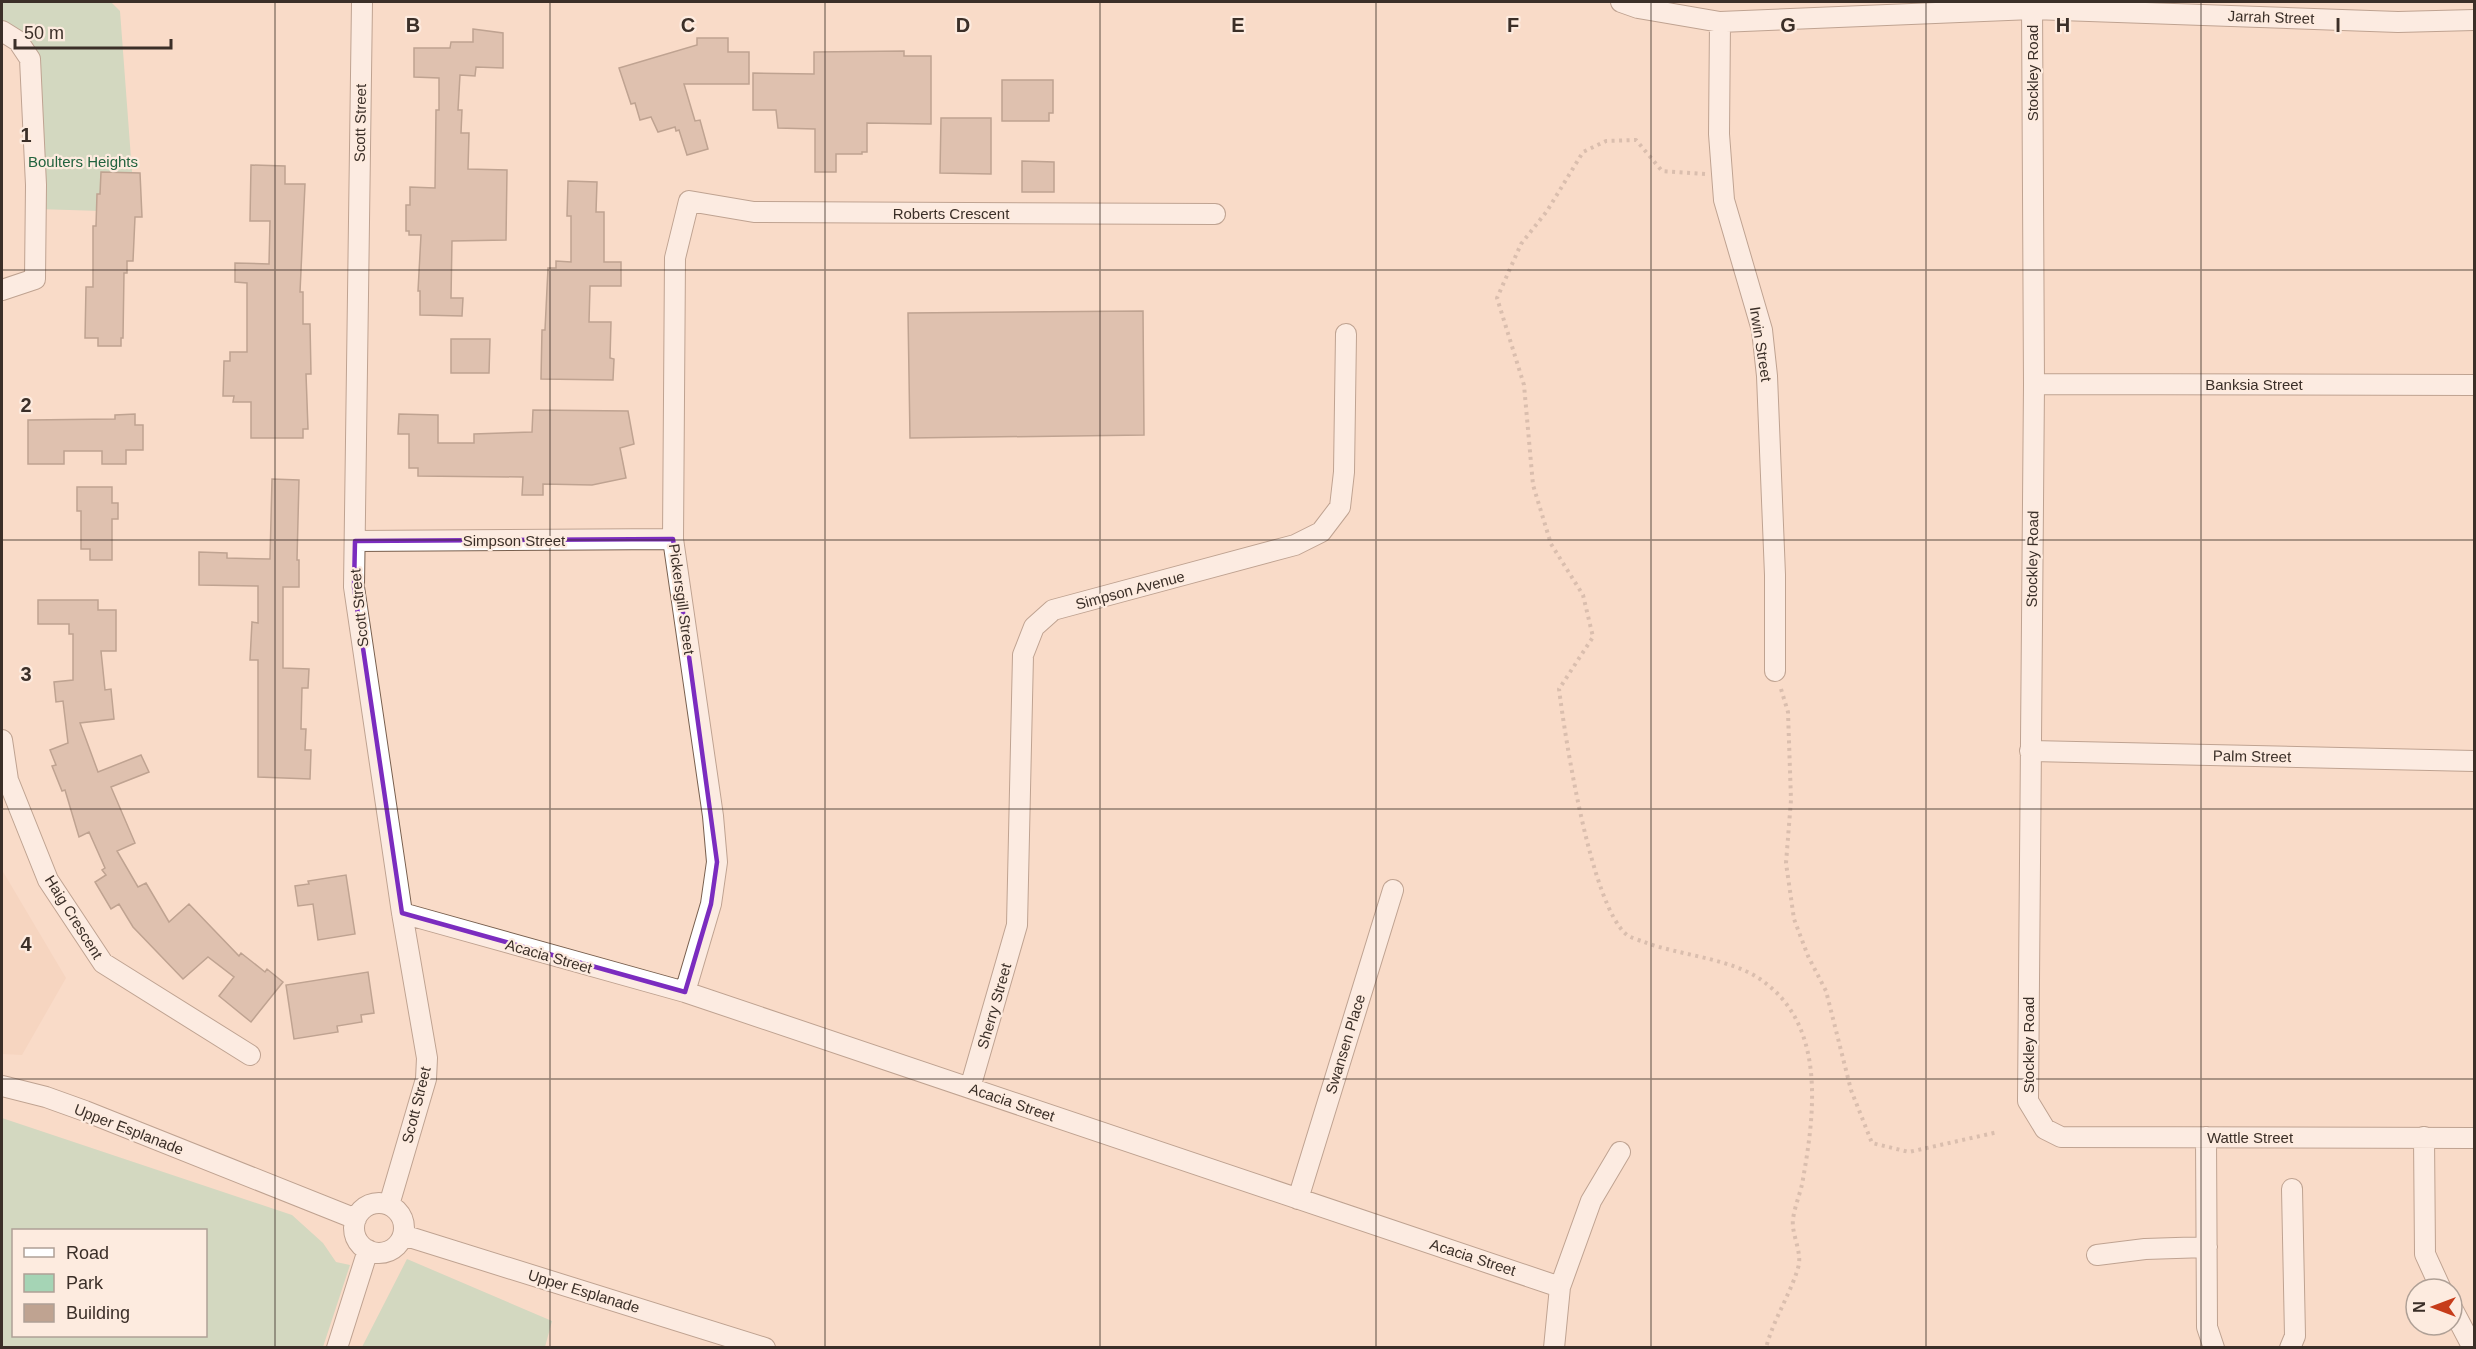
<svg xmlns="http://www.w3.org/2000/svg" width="2476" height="1349" font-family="Helvetica,sans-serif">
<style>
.built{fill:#f1ceb6}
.green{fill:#a5d4b5;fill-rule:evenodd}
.building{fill:#bfa391;stroke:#785f4e;stroke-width:1.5}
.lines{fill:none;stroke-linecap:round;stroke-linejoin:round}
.minor-casing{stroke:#785f4e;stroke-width:22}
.path{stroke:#b49c8e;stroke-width:4;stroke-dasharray:3 4.5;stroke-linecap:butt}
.minor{stroke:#fff;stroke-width:20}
.marked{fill:none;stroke:#7b2cbf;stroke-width:4.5;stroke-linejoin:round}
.grid{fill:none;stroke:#3b2f28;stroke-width:1.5;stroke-opacity:0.55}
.labels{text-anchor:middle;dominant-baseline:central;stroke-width:4.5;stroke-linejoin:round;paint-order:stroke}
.street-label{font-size:15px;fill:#3b2f28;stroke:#fdebdf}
.park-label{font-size:15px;fill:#22633f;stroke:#fdebdf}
.grid-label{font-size:20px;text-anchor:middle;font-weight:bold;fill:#3b2f28;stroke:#fdebdf;stroke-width:4.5;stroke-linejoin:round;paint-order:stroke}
</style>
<rect width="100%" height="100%" fill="#f9dbc8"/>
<path class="built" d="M2 870 66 978 22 1055 2 1054Z"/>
<path class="green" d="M2 2H111L120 11 135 212 36 209 30 60 2 31Z
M2 1118 292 1215 323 1243 336 1262 350 1265 323 1347H2ZM14 1230H206V1336H14Z
M407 1259 552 1321 545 1347H362Z"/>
<path class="building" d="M473 29 503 33V68L476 67 475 76 460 75 458 110H462L461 133H469L468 169 507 170 506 240 452 241 451 298H463L462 316 420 315V291H418L421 235H409V231H406V205H410V187L435 188 436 110H439V78L414 77V48H450L451 42H473Z
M697 38H728V52H749V84H684L695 121 700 120 708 149 687 155 679 130 676 131 675 127 658 132 651 117 640 120 635 103 631 104 619 68 697 45Z
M904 51V56H931V124L867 123V152H862V154H836V172H815V129L778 128 776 110H753V73L814 74V52Z
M1002 80H1053V113H1049V121H1002Z
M941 118H991V174L940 173Z
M1022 161 1054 162V192H1022Z
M251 165 285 166V184H305L300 292H303V324H310L311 374H306L308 429H303V438H251V402H233L234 396H223L224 361H230V352H247V283L235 282V263L269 264 270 221H250Z
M101 172 140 173 142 217H135L133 261H127V273H124L123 338H121V346H98V338H85L86 287H93V226H96L97 194H100Z
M568 181 597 182 596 212H604V262H621V286H590L589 322H611L610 358 614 359 613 380 541 379 542 330H545L548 268H556V261L571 262V216H567Z
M1143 311 1144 435 910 438 908 313Z
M451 339H490L489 373H451Z
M533 410 628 411 634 444 620 448 626 478 592 485 543 484V495H522L523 477 418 476V468H409V434H398L399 414 438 415V443H474V434L532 432Z
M135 414V425H143V450H126V464H102V451H64V464H28V420L115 419V415Z
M272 479 299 480 297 560H299V587H283V668L309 669 308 688H302L301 729H306L305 750H311L310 779 258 777V660H250L252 622 258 623V586L199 585V552L227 553V558L270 559Z
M77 487H112V503H118V519H112V560H90V549H81V511H77Z
M38 600H98V610H116V651H101L105 690 111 689 114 719 80 723 98 772 141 755 149 772 111 787 135 843 117 851 138 887 146 883 169 922 189 904 239 956 241 953 265 972 267 969 283 982 251 1022 219 996 234 977 208 957 183 979 133 927 119 904 111 909 95 882 106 875 102 870 105 868 89 832 79 837 65 790 62 791 52 766 56 765 50 750 68 743 63 701 56 702 54 682 73 680V634H69V624H38Z
M346 875 355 934 318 940 313 904 298 906 295 886 309 884 308 881Z
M368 972 374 1013 361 1015 362 1022 337 1026 338 1032 294 1039 286 985Z"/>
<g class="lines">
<defs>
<path id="minor" d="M362 2 354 587 402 913 427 1058 426 1079 389 1205
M1621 2 1638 8 1720 22 2032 9 2398 22 2474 20
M2032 2 2034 384 2028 1101 2045 1129 2061 1137 2474 1138
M1720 22 1719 134 1724 200 1762 330 1767 376 1775 575V671
M2 31 18 41 30 59 36 185 35 279 2 290
M2034 384 2474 385
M355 541 673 539
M2 740 8 780 48 880 103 963 250 1055
M2030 751 2474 761
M402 913 685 992 1560 1287 1554 1348
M685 992 711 904 717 862 713 816 673 539 675 258 689 201 754 212 1215 214
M2 1086 46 1097 85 1111 356 1219
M970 1088 1017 925 1023 655 1034 627 1053 610 1295 545 1321 532 1340 507 1344 472 1346 334
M2206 1137 2207 1327 2214 1348
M2424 1137 2425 1254 2441 1289
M1298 1199 1393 890
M354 1228a25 25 0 1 1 50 0a25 25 0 1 1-50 0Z
M403 1235 765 1348
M2097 1255 2145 1249 2207 1247
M1560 1287 1591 1201 1620 1152
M2452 1308 2473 1348
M337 1348 368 1250
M2290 1348 2295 1336 2292 1189"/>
</defs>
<use href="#minor" class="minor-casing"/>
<path class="path" d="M1705 174 1662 171 1636 140 1606 141 1583 152 1547 211 1521 244 1497 298 1524 385 1533 485 1551 544 1583 595 1593 637 1559 689C1565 737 1591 906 1627 935 1631 938 1639 940 1644 942 1678 955 1729 958 1760 979 1826 1024 1815 1111 1803 1179 1801 1192 1795 1205 1793 1219 1791 1234 1803 1253 1798 1268 1790 1295 1773 1320 1766 1348
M1781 689 1788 712 1791 800 1786 863 1794 919 1808 956 1826 991 1851 1090 1872 1143 1909 1152 1998 1132"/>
<use href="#minor" class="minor"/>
</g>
<path d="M0 0H2476V1349H0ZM673 539 717 862 711 904 685 992 402 913 354 587 355 541Z" fill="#f9dbc8" fill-opacity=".55" fill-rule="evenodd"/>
<path class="marked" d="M673 539 717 862 711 904 685 992 402 913 354 587 355 541Z"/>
<path class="grid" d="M275 2V1348M550 2V1348M825 2V1348M1100 2V1348M1376 2V1348M1651 2V1348M1926 2V1348M2201 2V1348M2 270H2474M2 540H2474M2 809H2474M2 1079H2474"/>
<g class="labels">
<g class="street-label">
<text transform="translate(2271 17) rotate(2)">Jarrah Street</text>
<text transform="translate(2032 73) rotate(-90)">Stockley Road</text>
<text transform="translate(360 123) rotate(-89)">Scott Street</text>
<text x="951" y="213">Roberts Crescent</text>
<text transform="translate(1761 344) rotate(81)">Irwin Street</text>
<text x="2254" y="384">Banksia Street</text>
<text x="514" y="540">Simpson Street</text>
<text transform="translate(2032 559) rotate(-89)">Stockley Road</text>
<text transform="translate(1130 590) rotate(-15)">Simpson Avenue</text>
<text transform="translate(682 599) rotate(82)">Pickersgill Street</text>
<text transform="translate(359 608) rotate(-96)">Scott Street</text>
<text transform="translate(2252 756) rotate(1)">Palm Street</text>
<text transform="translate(74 917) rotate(58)">Haig Crescent</text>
<text transform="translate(549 956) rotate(16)">Acacia Street</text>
<text transform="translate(994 1006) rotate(-74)">Sherry Street</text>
<text transform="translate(1345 1044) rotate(-73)">Swansen Place</text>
<text transform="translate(2028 1045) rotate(-90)">Stockley Road</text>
<text transform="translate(1012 1102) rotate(19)">Acacia Street</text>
<text transform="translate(416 1105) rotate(-76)">Scott Street</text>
<text transform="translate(129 1129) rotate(21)">Upper Esplanade</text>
<text x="2250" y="1137">Wattle Street</text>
<text transform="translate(1473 1257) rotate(18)">Acacia Street</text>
<text transform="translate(584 1291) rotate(17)">Upper Esplanade</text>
</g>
<g class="park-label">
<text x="83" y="161">Boulters Heights</text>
</g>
</g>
<g class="grid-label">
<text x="413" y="32">B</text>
<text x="688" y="32">C</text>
<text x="963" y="32">D</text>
<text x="1238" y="32">E</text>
<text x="1513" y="32">F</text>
<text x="1788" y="32">G</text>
<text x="2063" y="32">H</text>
<text x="2338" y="32">I</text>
<text x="26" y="142">1</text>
<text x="26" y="412">2</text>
<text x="26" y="681">3</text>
<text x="26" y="951">4</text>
</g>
<rect width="2476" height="1349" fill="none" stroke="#3b2f28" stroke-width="6"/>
<rect x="12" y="1229" width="195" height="108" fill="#fdebdf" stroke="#afa096" stroke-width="1.5"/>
<rect x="24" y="1248" width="30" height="9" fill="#ffffff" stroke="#afa096" stroke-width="1.5"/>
<text x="66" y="1259" font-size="18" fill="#3b2f28">Road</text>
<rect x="24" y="1274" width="30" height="18" fill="#a5d4b5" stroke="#afa096" stroke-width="1.5"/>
<text x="66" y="1289" font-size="18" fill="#3b2f28">Park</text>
<rect x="24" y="1304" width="30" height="18" fill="#bfa391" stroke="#afa096" stroke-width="1.5"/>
<text x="66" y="1319" font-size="18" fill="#3b2f28">Building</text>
<g transform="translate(2434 1307) rotate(270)"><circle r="28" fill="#fdebdf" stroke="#afa096" stroke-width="1.5"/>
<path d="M0-4.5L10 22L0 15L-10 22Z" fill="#c63c1a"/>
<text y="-9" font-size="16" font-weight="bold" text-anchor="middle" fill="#3b2f28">N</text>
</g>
<path d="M15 39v9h156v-9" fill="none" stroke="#3b2f28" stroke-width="3"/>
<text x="24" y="39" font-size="18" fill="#3b2f28" stroke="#fdebdf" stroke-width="4.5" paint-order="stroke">50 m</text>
</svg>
